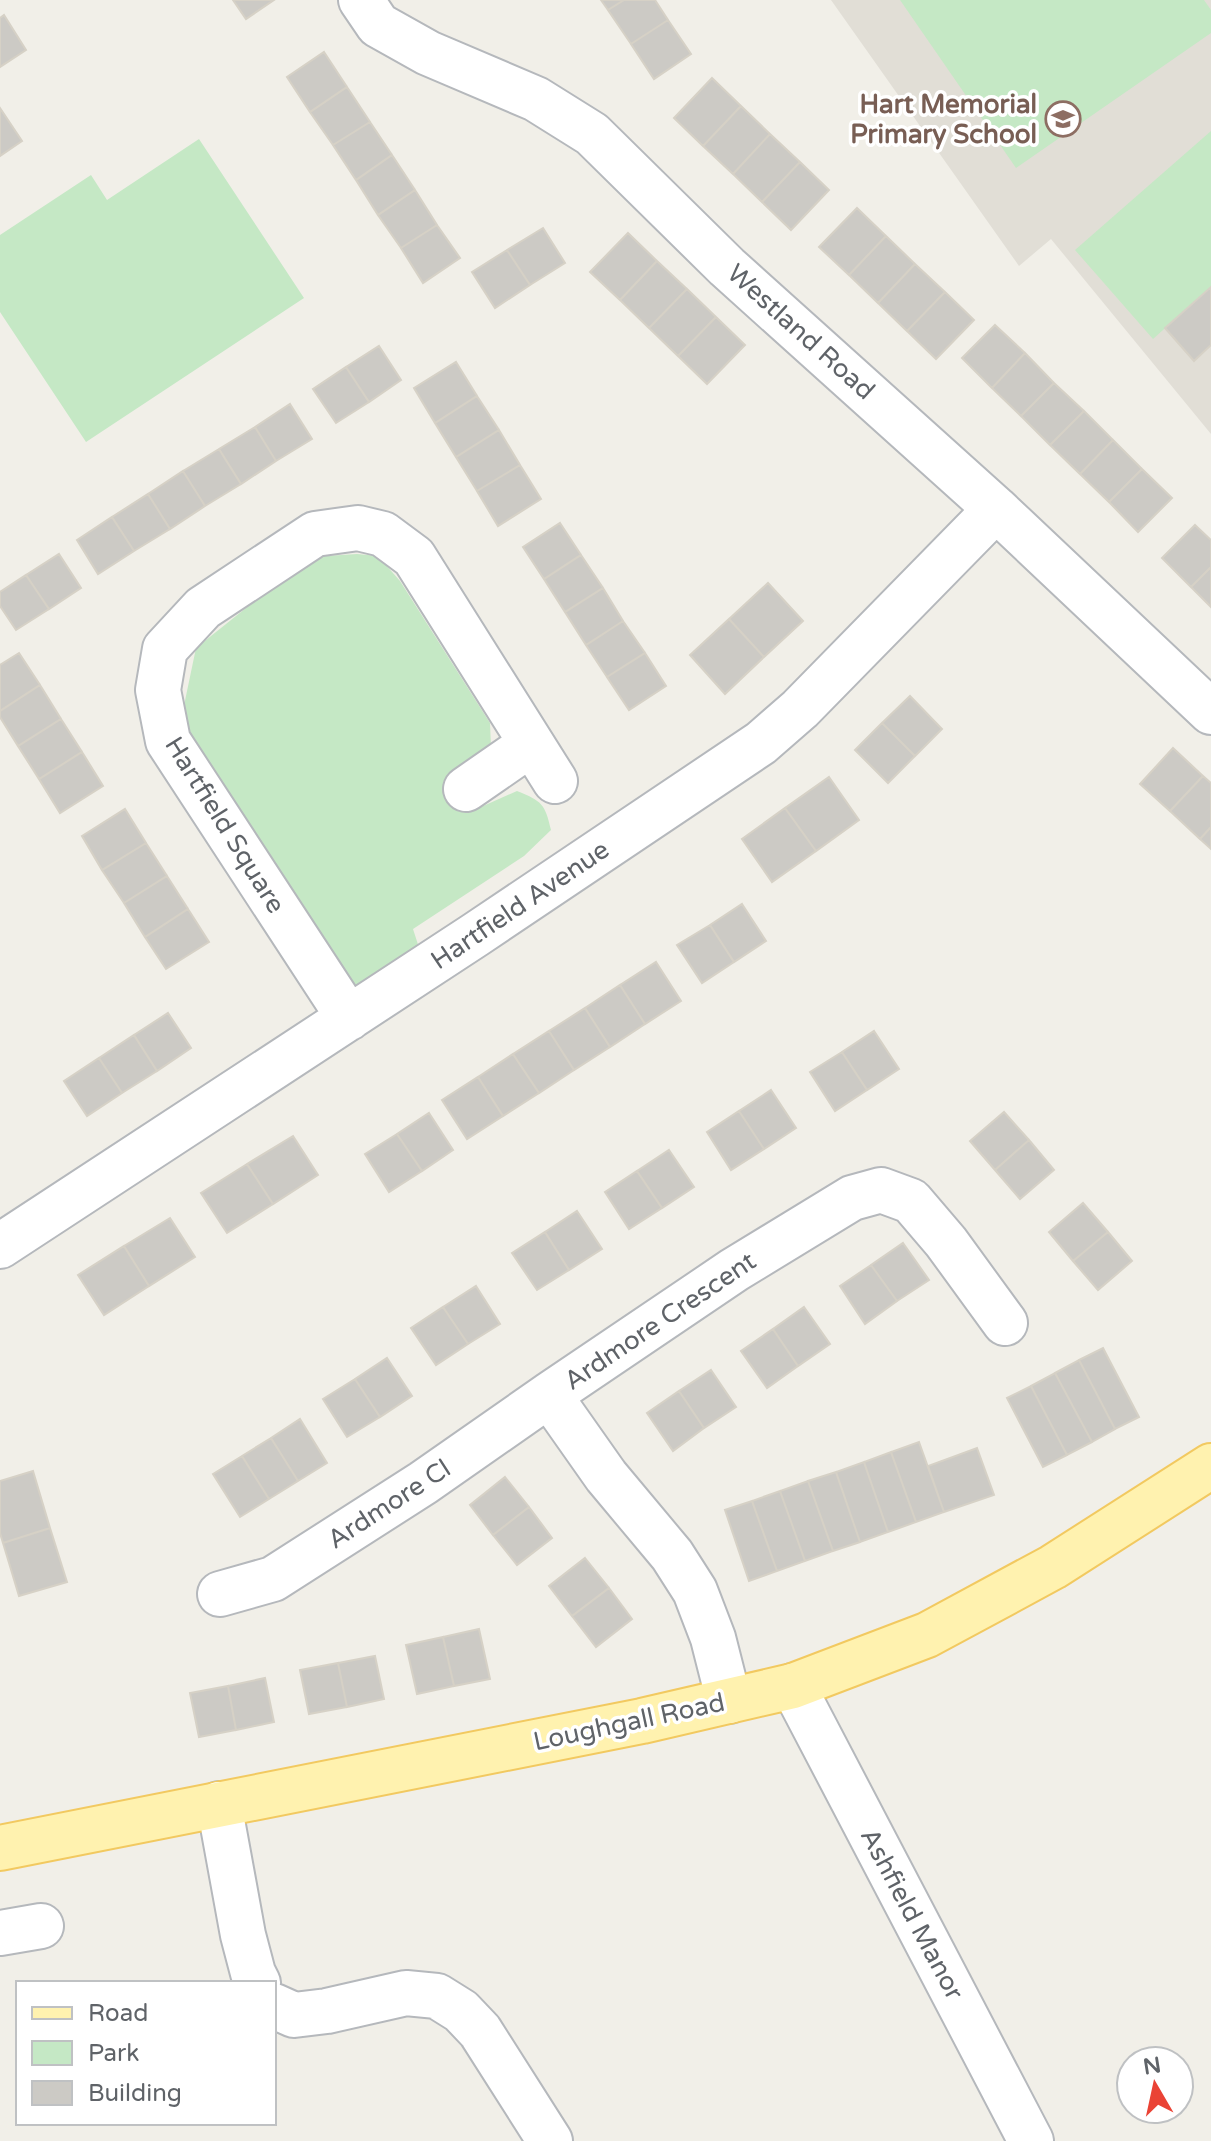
<svg xmlns="http://www.w3.org/2000/svg" width="1211" height="2141" font-family="'Varela Round',sans-serif">
<style>
.education{fill:#e1ded6}
.green{fill:#c5e8c5}
.building{fill:#cccac5;stroke:#d6d1c6;stroke-width:2}
.lines{fill:none;stroke-linecap:round;stroke-linejoin:round}
.minor-casing{stroke:#b5b8bc;stroke-width:48}
.major-casing{stroke:#f2c960;stroke-width:48}
.minor{stroke:#fff;stroke-width:44}
.major{stroke:#fff2af;stroke-width:44}
.labels{text-anchor:middle;dominant-baseline:central;stroke-width:7;stroke-linejoin:round;paint-order:stroke}
.education-label{font-size:26px;font-weight:bold;fill:#785e54;stroke:#fff;text-anchor:end}
.street-label{font-size:26px;fill:#5f6368;stroke:#fff}
</style>
<rect width="100%" height="100%" fill="#f1efe8"/>
<path class="education" d="M831 0H1211V434L1051 239 1019 266Z"/>
<path class="green" d="M900 0H1204L1211 10V33L1016 168Z
M1211 131V287L1153 339 1075 250Z
M199 139 304 298 86 442 0 312V235L91 175 107 200Z
M357 554 378 556 400 581 490 723 491 747 454 777 472 811 517 791C542 801 545 804 551 830L524 856 413 929 424 963 366 994 337 988 177 739 196 648 310 557Z"/>
<path class="building" d="M233 0H274L246 19Z
M601 0H624L608 10Z
M624 0H655L668 20 631 44 608 10Z
M4 15 26 50 0 67V18Z
M668 20 691 54 654 79 631 44Z
M324 52 347 87 310 112 287 77Z
M712 78 741 106 703 146 674 118Z
M347 87 370 122 333 145 310 112Z
M741 106 770 134 733 174 703 146Z
M0 108 22 141 0 156Z
M370 122 392 155 356 180 333 145Z
M770 134 800 162 762 202 733 174Z
M392 155 415 190 378 215 356 180Z
M800 162 829 190 791 230 762 202Z
M415 190 437 225 401 248 378 215Z
M857 208 886 236 849 275 819 247Z
M437 225 460 258 423 283 401 248Z
M543 228 565 263 530 285 507 250Z
M628 233 657 261 620 300 590 272Z
M886 236 915 264 878 303 849 275Z
M507 250 530 285 495 308 472 272Z
M657 261 687 289 649 328 620 300Z
M915 264 945 292 907 331 878 303Z
M1211 287V345L1194 361 1165 328Z
M687 289 716 317 678 356 649 328Z
M945 292 974 320 936 359 907 331Z
M716 317 745 345 707 384 678 356Z
M995 325 1025 353 992 388 962 358Z
M379 346 401 380 369 402 346 367Z
M1025 353 1054 383 1021 416 992 388Z
M456 362 477 396 435 423 414 388Z
M346 367 369 402 336 423 313 389Z
M1054 383 1084 411 1050 445 1021 416Z
M477 396 499 430 456 457 435 423Z
M290 404 312 439 276 461 255 427Z
M1084 411 1113 440 1080 474 1050 445Z
M255 427 276 461 241 484 219 449Z
M499 430 520 465 477 491 456 457Z
M1113 440 1142 469 1109 502 1080 474Z
M219 449 241 484 205 506 183 471Z
M520 465 541 499 498 526 477 491Z
M1142 469 1172 498 1138 532 1109 502Z
M183 471 205 506 170 529 148 494Z
M148 494 170 529 134 551 112 517Z
M112 517 134 551 98 574 77 540Z
M560 523 581 555 544 579 523 547Z
M1195 525 1211 540V567L1191 587 1162 558Z
M59 554 81 588 49 609 26 575Z
M581 555 603 588 565 612 544 579Z
M1211 567V607L1191 587Z
M26 575 49 609 16 630 0 606V592Z
M768 583 803 621 764 657 729 619Z
M603 588 623 621 586 645 565 612Z
M729 619 764 657 725 694 690 655Z
M623 621 645 653 607 677 586 645Z
M19 653 40 685 0 711V665Z
M645 653 666 686 629 710 607 677Z
M40 685 61 719 18 746 0 717V711Z
M910 696 942 729 915 756 882 723Z
M61 719 82 752 39 779 18 746Z
M882 723 915 756 888 783 855 750Z
M1173 748 1203 776 1170 811 1140 784Z
M82 752 103 786 60 813 39 779Z
M1203 776 1211 783V827L1200 839 1170 811Z
M829 777 859 820 816 851 785 808Z
M785 808 816 851 772 882 742 839Z
M125 809 146 843 102 870 82 836Z
M1211 827V849L1200 839Z
M146 843 167 876 124 903 102 870Z
M167 876 188 909 145 937 124 903Z
M742 904 766 941 734 962 710 925Z
M188 909 209 942 166 969 145 937Z
M710 925 734 962 702 983 677 945Z
M656 962 681 1001 645 1024 620 985Z
M620 985 645 1024 610 1047 585 1008Z
M585 1008 610 1047 574 1070 549 1031Z
M168 1013 191 1048 157 1071 134 1035Z
M549 1031 574 1070 539 1093 513 1054Z
M874 1031 899 1069 867 1090 842 1052Z
M134 1035 157 1071 122 1093 99 1058Z
M842 1052 867 1090 835 1111 810 1072Z
M513 1054 539 1093 503 1116 478 1077Z
M99 1058 122 1093 87 1116 64 1081Z
M478 1077 503 1116 467 1139 442 1100Z
M771 1090 796 1128 764 1149 739 1111Z
M739 1111 764 1149 731 1170 707 1132Z
M1004 1112 1029 1140 995 1170 970 1141Z
M429 1113 453 1150 422 1171 397 1134Z
M397 1134 422 1171 389 1192 365 1154Z
M293 1136 318 1175 273 1204 247 1164Z
M1029 1140 1054 1170 1020 1199 995 1170Z
M669 1150 694 1187 662 1208 637 1171Z
M247 1164 273 1204 227 1233 201 1193Z
M637 1171 662 1208 629 1229 605 1192Z
M1083 1203 1108 1232 1073 1261 1049 1232Z
M577 1211 602 1249 569 1270 545 1232Z
M170 1218 195 1257 149 1286 124 1246Z
M545 1232 569 1270 537 1290 512 1253Z
M1108 1232 1132 1261 1098 1290 1073 1261Z
M903 1243 929 1280 897 1301 871 1265Z
M124 1246 149 1286 104 1315 78 1275Z
M871 1265 897 1301 865 1324 840 1286Z
M476 1286 500 1324 468 1344 443 1307Z
M443 1307 468 1344 436 1365 411 1328Z
M804 1307 830 1344 798 1366 773 1329Z
M773 1329 798 1366 767 1388 741 1351Z
M1103 1348 1139 1417 1115 1429 1079 1360Z
M387 1358 412 1396 380 1417 355 1379Z
M1079 1360 1115 1429 1092 1442 1055 1373Z
M711 1370 736 1407 704 1428 679 1391Z
M1055 1373 1092 1442 1067 1455 1031 1386Z
M355 1379 380 1417 347 1437 323 1399Z
M1031 1386 1067 1455 1043 1467 1007 1398Z
M679 1391 704 1428 673 1451 647 1413Z
M300 1419 327 1463 298 1481 271 1438Z
M271 1438 298 1481 269 1499 242 1456Z
M919 1442 944 1512 916 1522 891 1452Z
M977 1448 994 1495 944 1512 928 1466Z
M891 1452 916 1522 888 1532 864 1462Z
M242 1456 269 1499 240 1517 213 1474Z
M864 1462 888 1532 860 1542 836 1472Z
M33 1471 50 1528 3 1543 0 1533V1481Z
M836 1472 860 1542 833 1551 808 1481Z
M505 1477 529 1507 493 1535 470 1505Z
M808 1481 833 1551 805 1561 780 1491Z
M780 1491 805 1561 777 1571 752 1501Z
M752 1501 777 1571 749 1581 725 1510Z
M529 1507 552 1538 517 1565 493 1535Z
M50 1528 67 1582 19 1596 3 1543Z
M585 1558 609 1588 572 1616 549 1586Z
M609 1588 632 1619 596 1647 572 1616Z
M479 1629 490 1679 454 1686 443 1637Z
M443 1637 454 1686 417 1694 406 1645Z
M375 1656 384 1699 347 1707 338 1663Z
M338 1663 347 1707 309 1714 300 1670Z
M265 1678 274 1722 236 1730 228 1686Z
M228 1686 236 1730 199 1737 190 1693Z"/>
<g class="lines">
<defs>
<path id="minor" d="M361 0 378 25 428 53 536 99 592 134 727 267 996 509 1211 712
M466 789 531 744
M349 1018 168 741 158 690 165 649 203 608 315 534 358 528 383 534 414 557 555 781
M0 1246 475 935 761 743 800 709 996 509
M220 1594 273 1579 423 1483 549 1395
M793 1686 1031 2141
M729 1701 713 1638 695 1591 672 1555 606 1476 549 1395 734 1270 852 1198 881 1190 911 1201 946 1242 1005 1323
M219 1804 243 1935 253 1973 258 1983
M0 1933 41 1926
M274 2006 294 2015 327 2011 406 1993 437 1996 461 2011 480 2031 550 2141"/>
<path id="major" d="M0 1848 642 1721 793 1686 927 1635 1053 1567 1211 1466"/>
</defs>
<use href="#minor" class="minor-casing"/>
<use href="#major" class="major-casing"/>
<use href="#minor" class="minor"/>
<use href="#major" class="major"/>
</g>
<defs>
<symbol id="school-ring" viewBox="-11 -11 22 22"><circle r="9.5" fill="#fff" stroke="#8d6e63" stroke-width="1.5"/><path d="M0-5L7-2L0 1L-7-2ZM-4 1L0 2.5L4 1V4Q0 6-4 4Z" fill="#8d6e63"/></symbol>
</defs>
<g fill-rule="evenodd">
<use href="#school-ring" x="1043" y="99" width="40" height="40"/>
</g>
<g class="labels">
<g class="education-label">
<text x="1037" y="104">Hart Memorial<tspan x="1037" dy="30">Primary School</tspan></text>
</g>
<g class="street-label">
<text transform="translate(801 332) rotate(42)">Westland Road</text>
<text transform="translate(225 825) rotate(58)">Hartfield Square</text>
<text transform="translate(520 905) rotate(-34)">Hartfield Avenue</text>
<text transform="translate(660 1321) rotate(-34)">Ardmore Crescent</text>
<text transform="translate(389 1504) rotate(-33)">Ardmore Cl</text>
<text transform="translate(629 1722) rotate(-12)">Loughgall Road</text>
<text transform="translate(912 1914) rotate(62)">Ashfield Manor</text>
</g>
</g>
<rect x="16" y="1981" width="260" height="144" fill="#ffffff" stroke="#bfc1c3" stroke-width="2"/>
<rect x="32" y="2007" width="40" height="12" fill="#fff2af" stroke="#bfc1c3" stroke-width="2"/>
<text x="88" y="2021" font-size="24" fill="#5f6368">Road</text>
<rect x="32" y="2041" width="40" height="24" fill="#c5e8c5" stroke="#bfc1c3" stroke-width="2"/>
<text x="88" y="2061" font-size="24" fill="#5f6368">Park</text>
<rect x="32" y="2081" width="40" height="24" fill="#cccac5" stroke="#bfc1c3" stroke-width="2"/>
<text x="88" y="2101" font-size="24" fill="#5f6368">Building</text>
<g transform="translate(1155 2085) rotate(351)"><circle r="38" fill="#ffffff" stroke="#bfc1c3" stroke-width="2"/>
<path d="M0-6L14 30L0 20L-14 30Z" fill="#ea4335"/>
<text y="-12" font-size="22" font-weight="bold" text-anchor="middle" fill="#5f6368">N</text>
</g>
</svg>
